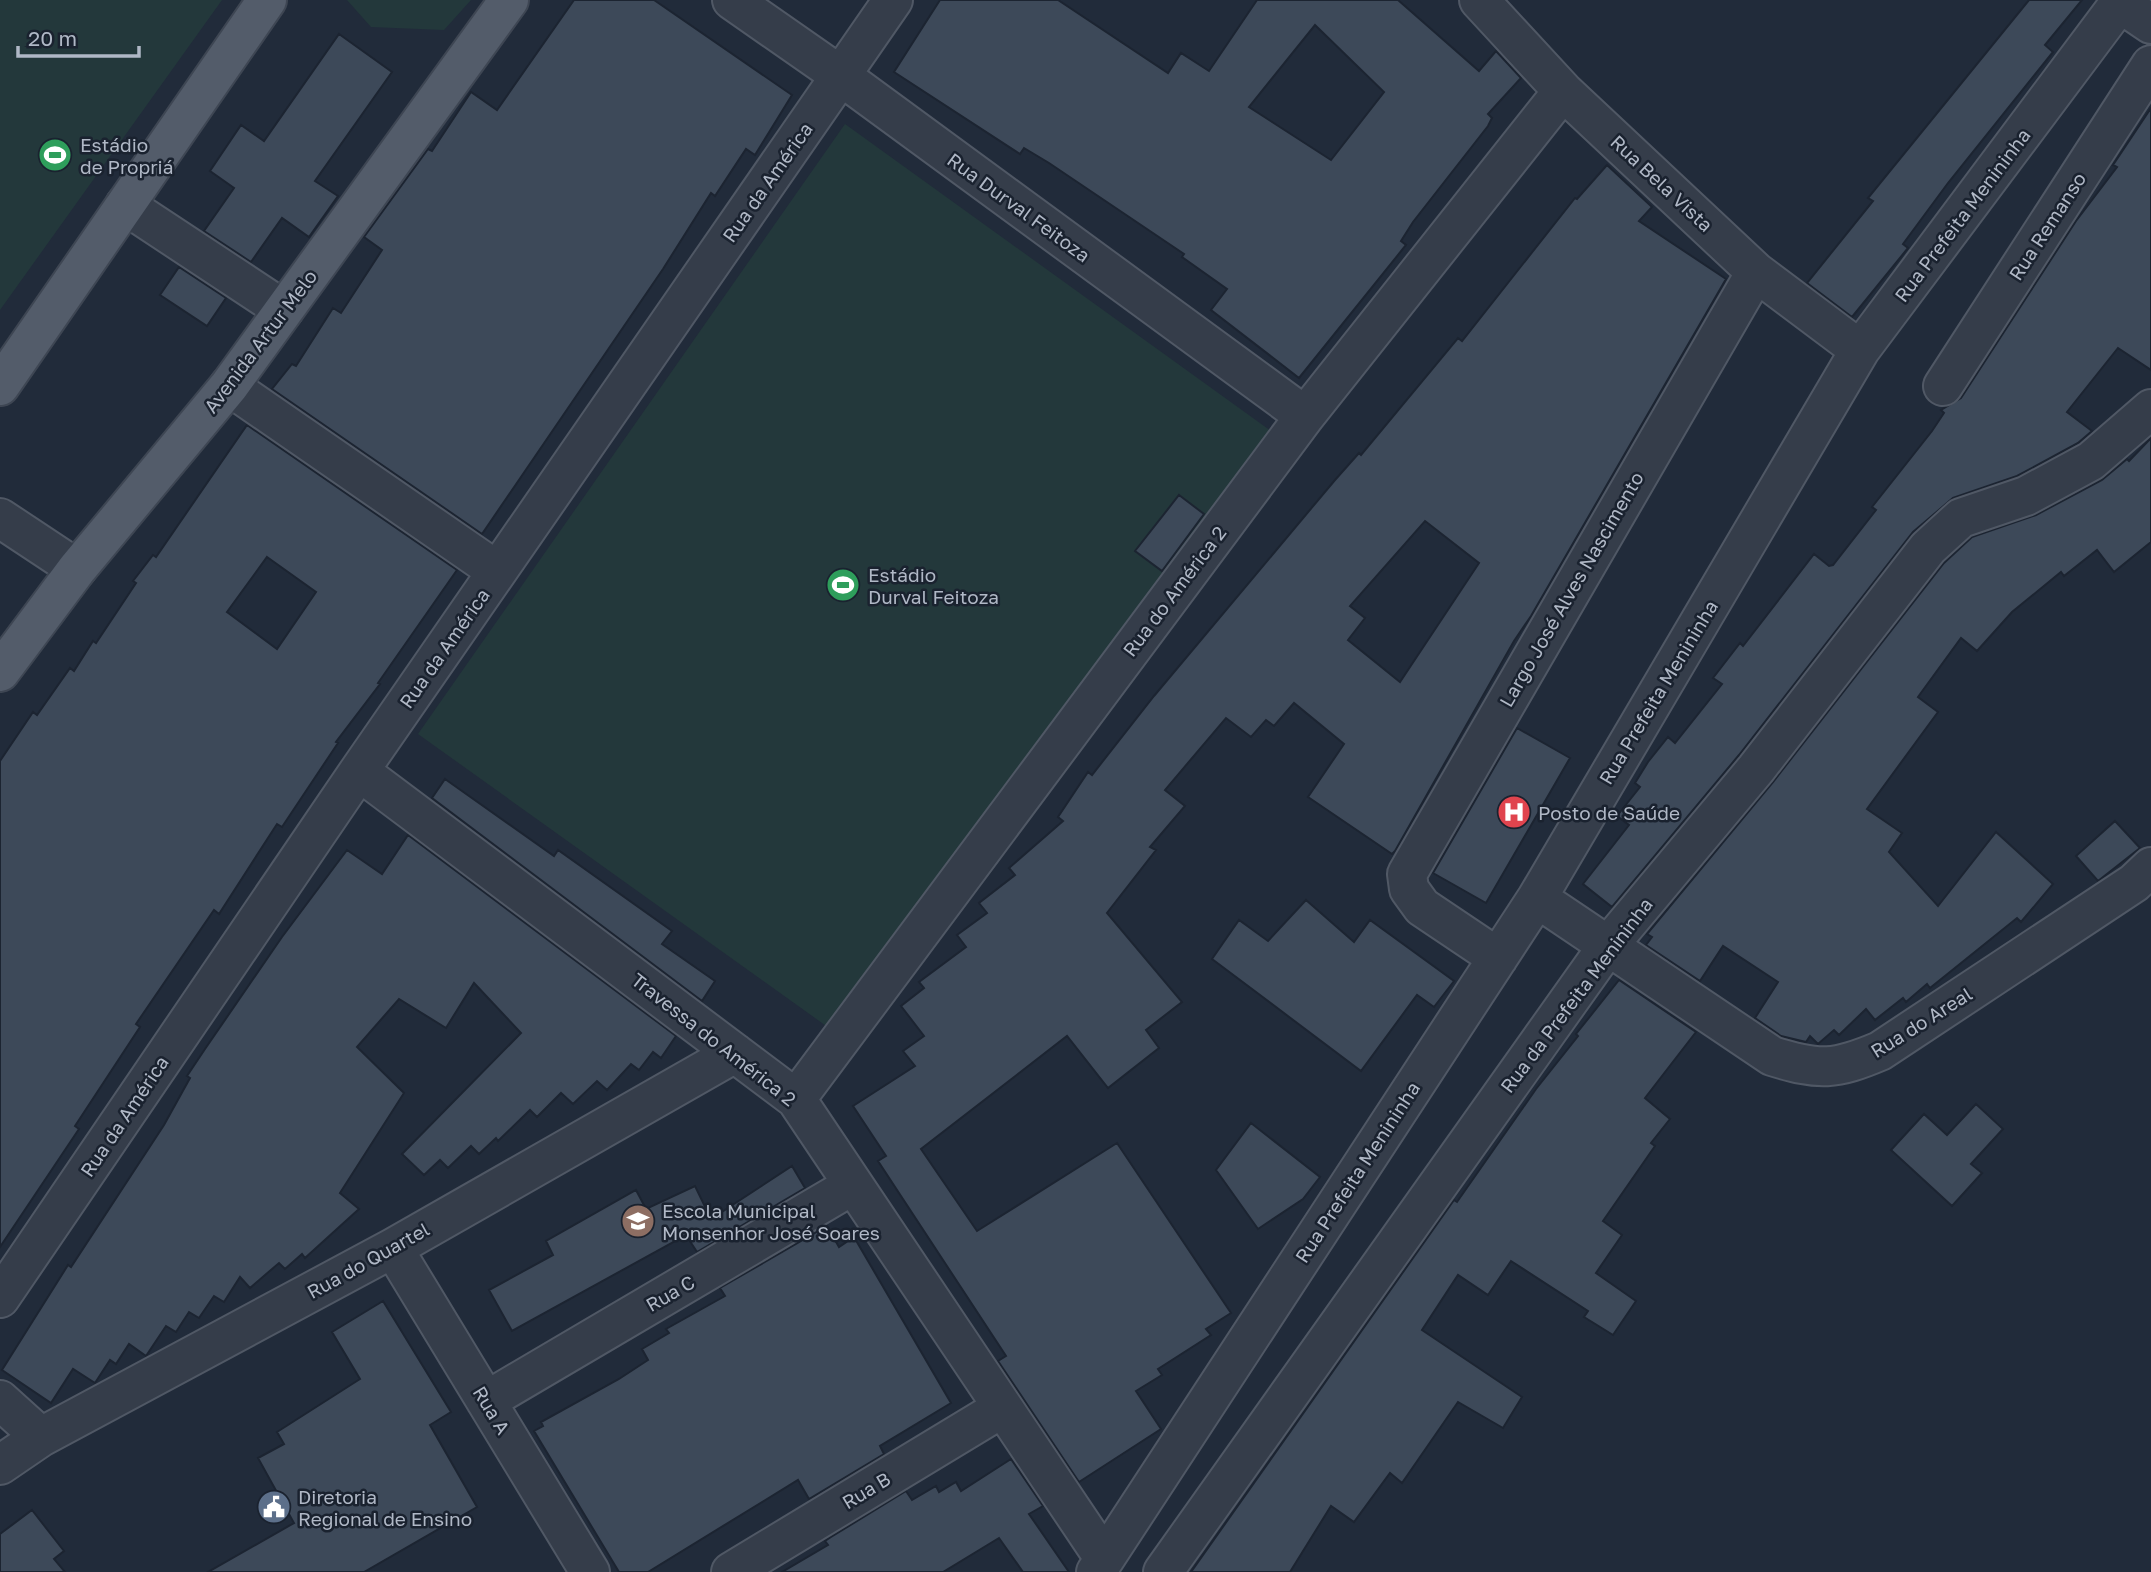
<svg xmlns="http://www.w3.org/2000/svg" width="2151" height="1572" font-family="'Golos Text',sans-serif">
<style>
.green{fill:#23383b}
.building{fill:#3d4959;stroke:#1c2431;stroke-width:2;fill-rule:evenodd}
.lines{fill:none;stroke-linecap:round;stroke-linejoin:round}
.minor-casing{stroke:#505865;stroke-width:42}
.major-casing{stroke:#3e4653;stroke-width:42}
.minor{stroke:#353d4a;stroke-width:38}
.major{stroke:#535c6a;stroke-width:38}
.labels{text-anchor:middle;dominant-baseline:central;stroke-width:5;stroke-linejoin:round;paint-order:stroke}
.poi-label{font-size:19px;fill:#b0b8c6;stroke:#1a222f;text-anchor:start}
.street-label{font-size:19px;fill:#b0b8c6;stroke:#1a222f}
</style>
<rect width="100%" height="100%" fill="#212b3a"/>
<path class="green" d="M0 0H222L0 310Z
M347 0H471L444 30 371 27Z
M845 124 1278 436 829 1028 418 734Z"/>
<path class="building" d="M574 0H654L792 95 755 155 746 149 715 196 711 193 663 269 482 534 272 389 292 364 296 366 333 308 341 313 382 250 364 237 428 149 432 151 471 92 497 110Z
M940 0H1058L1168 73 1181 53 1209 71 1257 0H1398L1479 71 1496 51 1521 78 1488 114 1492 118 1488 126 1413 222 1401 241 1406 245 1299 378 1211 310 1227 289 1182 257 1184 254 1049 163 1024 148 1020 154 894 72ZM1315 25 1384 92 1331 160 1249 107Z
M2029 0H2082L2045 45 2053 52 1948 183 1903 244 1908 248 1852 317 1807 283 1873 201 1868 198Z
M339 34 392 72 315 181 338 196 309 237 282 218 251 262 204 231 234 188 210 171 241 125 264 141Z
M2151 108V370L2118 348 2067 412 2092 431 2078 443 2017 476 1953 498 1913 532 1739 755 1612 907 1583 884 1629 825 1617 816 1640 787 1635 783 1648 762 1668 737 1675 743 1722 684 1713 678 1740 643 1743 646 1814 554 1829 566 1833 565 1876 510 1872 507 1932 431 1944 413 1941 410 1961 398 2076 221 2117 167 2113 165Z
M1607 165 1652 207 1639 221 1726 279 1531 616 1514 641 1395 851 1392 854 1308 797 1344 744 1294 703 1274 726 1266 720 1251 737 1226 718 1165 790 1185 806 1150 847 1156 850 1107 913 1182 1002 1146 1030 1159 1048 1108 1088 1067 1036 921 1149 977 1231 1117 1143 1231 1313 1206 1329 1211 1335 1158 1369 1162 1375 1136 1391 1161 1429 1079 1482 998 1361 1006 1356 878 1161 886 1156 853 1106 915 1066 903 1051 924 1036 901 1006 924 988 919 982 966 947 957 935 987 913 979 903 1015 875 1009 868 1063 821 1058 817 1088 772 1092 775 1154 696 1335 480 1359 453 1361 455 1458 338 1462 341 1575 198 1577 199ZM1425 521 1479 563 1400 682 1348 640 1365 618 1350 606Z
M179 267 226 298 207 326 160 295Z
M247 425 457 570 378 683 380 684 336 742 338 743 282 827 277 824 219 914 214 910 136 1024 140 1027 75 1126 79 1129 0 1247V761L33 712 37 715 70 668 74 671 93 641 96 643 136 583 133 581 153 555 156 557ZM267 557 316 592 277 649 227 612Z
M2151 438V542L2114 572 2097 550 2064 576 2061 572 2012 612 1977 651 1961 638 1918 697 1938 712 1867 809 1902 833 1889 852 1938 906 1996 832 2053 884 2021 922 2017 918 1930 988 1927 984 1906 1002 1903 998 1875 1020 1866 1009 1839 1035 1834 1030 1818 1044 1810 1036 1806 1042 1781 1036 1755 1018 1778 982 1723 946 1700 981 1646 945 1652 937 1647 934 1773 782 1944 563 1972 537 2036 515 2102 480 2127 459 2129 461Z
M1179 495 1204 514 1162 571 1135 551Z
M1517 728 1570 758 1486 903 1433 873Z
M445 779 554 856 558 850 672 931 662 944 715 981 702 1001 432 798Z
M2115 821 2140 848 2098 881 2076 856Z
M408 835 676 1036 661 1058 653 1052 639 1070 631 1064 607 1090 597 1081 573 1104 561 1093 537 1117 530 1110 498 1141 496 1138 479 1154 471 1146 448 1168 440 1160 424 1175 402 1154 521 1033 474 983 446 1028 399 999 357 1047 404 1093 340 1193 359 1209 305 1258 302 1254 285 1269 279 1263 250 1288 240 1277 224 1302 214 1296 199 1318 189 1312 176 1332 166 1326 146 1356 129 1344 116 1364 110 1360 95 1383 73 1369 51 1403 2 1370 68 1265 71 1267 164 1125 190 1078 187 1076 205 1049 282 937 347 850 382 874Z
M1306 900 1354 942 1370 920 1454 981 1434 1007 1417 995 1361 1071 1212 959 1239 920 1268 941Z
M1619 980 1696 1032 1645 1098 1670 1119 1651 1143 1655 1146 1603 1221 1622 1235 1596 1273 1636 1301 1613 1335 1584 1317 1588 1311 1511 1261 1488 1295 1458 1275 1422 1330 1522 1397 1503 1428 1458 1402 1402 1483 1390 1473 1354 1522 1331 1506 1290 1572H1191L1454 1200 1457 1202 1536 1089 1578 1036 1576 1034Z
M1976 1104 2003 1129 1971 1164 1982 1173 1952 1206 1891 1150 1924 1114 1947 1135Z
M1251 1123 1320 1177 1303 1199 1258 1229 1216 1170Z
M792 1166 805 1188 697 1252 686 1235 512 1331 489 1290 553 1255 546 1241 636 1190 646 1209 695 1186 711 1219Z
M827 1226 839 1247 854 1237 951 1403 880 1446 884 1454 809 1499 798 1480 648 1572H619L534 1431 543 1426 541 1422 619 1379 648 1360 642 1349 669 1333 666 1329 725 1296 720 1288Z
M383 1301 451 1412 430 1425 477 1507 364 1572H208L294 1523 258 1458 284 1444 277 1432 360 1379 332 1332Z
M1011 1459 1043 1506 1029 1514 1069 1572H1023L999 1538 943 1572H782L828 1545 825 1541 831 1537 906 1491 912 1500 936 1486 939 1492 956 1482 961 1491Z
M32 1510 64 1551 54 1559 65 1572H0V1534Z"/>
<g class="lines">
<defs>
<path id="minor" d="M732 0 841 76 1305 416
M1479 0 1563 91 1756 272 1860 350
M2120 3 2151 24
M125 205 284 310
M229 386 497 571
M1943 386 2151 65
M0 518 77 569
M359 771 796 1099 1104 1558
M1537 898 1772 1056C1820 1071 1835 1070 1880 1051L2134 883 2151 867
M1498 958 1422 907 1409 889 1407 874 1756 272
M796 1099 1305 416 1563 91
M393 1248 590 1572
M0 1298 359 771 893 0
M0 1400 41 1437
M486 1401 853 1185
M0 1465 41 1437 393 1248 735 1053
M731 1572 1002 1408
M1096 1572 1537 898 1860 350 2122 0
M1163 1572 1607 947 1756 769 1928 548 1961 518 2026 496 2091 461 2151 409"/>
<path id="major" d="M0 386 267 0
M0 672 77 569 229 386 509 0"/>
</defs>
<use href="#minor" class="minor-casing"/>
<use href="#major" class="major-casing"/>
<use href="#minor" class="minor"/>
<use href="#major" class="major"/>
</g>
<defs>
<symbol id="stadium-disc" viewBox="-11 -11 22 22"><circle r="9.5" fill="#2e9e5b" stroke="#1a222f"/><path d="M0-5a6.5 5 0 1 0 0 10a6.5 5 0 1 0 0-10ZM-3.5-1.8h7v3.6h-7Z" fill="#fff"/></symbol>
<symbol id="hospital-disc" viewBox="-11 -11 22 22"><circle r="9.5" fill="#e0444e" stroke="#1a222f"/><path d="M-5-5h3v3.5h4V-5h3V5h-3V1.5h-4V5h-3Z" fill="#fff"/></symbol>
<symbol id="school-disc" viewBox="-11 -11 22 22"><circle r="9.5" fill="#8d6e63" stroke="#1a222f"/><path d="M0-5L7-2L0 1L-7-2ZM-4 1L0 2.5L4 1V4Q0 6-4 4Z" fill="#fff"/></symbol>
<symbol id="civic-disc" viewBox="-11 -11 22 22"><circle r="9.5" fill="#5c6f8a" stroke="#1a222f"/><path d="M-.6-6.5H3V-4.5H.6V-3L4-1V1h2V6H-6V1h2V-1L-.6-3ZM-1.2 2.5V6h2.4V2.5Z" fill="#fff"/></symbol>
</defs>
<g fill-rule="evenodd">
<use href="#stadium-disc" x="36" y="136" width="38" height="38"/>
<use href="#stadium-disc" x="824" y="566" width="38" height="38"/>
<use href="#hospital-disc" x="1495" y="793" width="38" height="38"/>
<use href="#school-disc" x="619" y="1202" width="38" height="38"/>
<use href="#civic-disc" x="255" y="1488" width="38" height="38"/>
</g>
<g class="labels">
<g class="poi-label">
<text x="80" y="144">Estádio<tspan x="80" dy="22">de Propriá</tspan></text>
<text x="868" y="574">Estádio<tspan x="868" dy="22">Durval Feitoza</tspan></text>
<text x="1538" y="812">Posto de Saúde</text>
<text x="662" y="1210">Escola Municipal<tspan x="662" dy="22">Monsenhor José Soares</tspan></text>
<text x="298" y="1496">Diretoria<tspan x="298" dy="22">Regional de Ensino</tspan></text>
</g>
<g class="street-label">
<text transform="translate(767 182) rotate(-55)">Rua da América</text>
<text transform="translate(1662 183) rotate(43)">Rua Bela Vista</text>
<text transform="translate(1019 207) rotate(36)">Rua Durval Feitoza</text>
<text transform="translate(1962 215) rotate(-53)">Rua Prefeita Menininha</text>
<text transform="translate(2047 226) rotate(-57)">Rua Remanso</text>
<text transform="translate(260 341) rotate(-53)">Avenida Artur Melo</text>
<text transform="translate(1571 589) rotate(-60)">Largo José Alves Nascimento</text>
<text transform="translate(1174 591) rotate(-53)">Rua do América 2</text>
<text transform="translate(444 648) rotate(-55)">Rua da América</text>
<text transform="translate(1658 692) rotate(-59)">Rua Prefeita Menininha</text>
<text transform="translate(1576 995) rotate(-53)">Rua da Prefeita Menininha</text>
<text transform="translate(1921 1022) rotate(-32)">Rua do Areal</text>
<text transform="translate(714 1039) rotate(38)">Travessa do América 2</text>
<text transform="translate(124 1116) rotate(-56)">Rua da América</text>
<text transform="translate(1357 1172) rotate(-57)">Rua Prefeita Menininha</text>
<text transform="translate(368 1260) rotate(-29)">Rua do Quartel</text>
<text transform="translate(670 1293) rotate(-30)">Rua C</text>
<text transform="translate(492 1410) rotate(59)">Rua A</text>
<text transform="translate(866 1490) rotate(-31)">Rua B</text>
</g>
</g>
<path d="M18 46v10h121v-10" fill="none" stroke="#b0b8c6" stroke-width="3.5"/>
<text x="28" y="46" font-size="21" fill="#b0b8c6" stroke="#1a222f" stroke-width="5" paint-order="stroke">20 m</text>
</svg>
